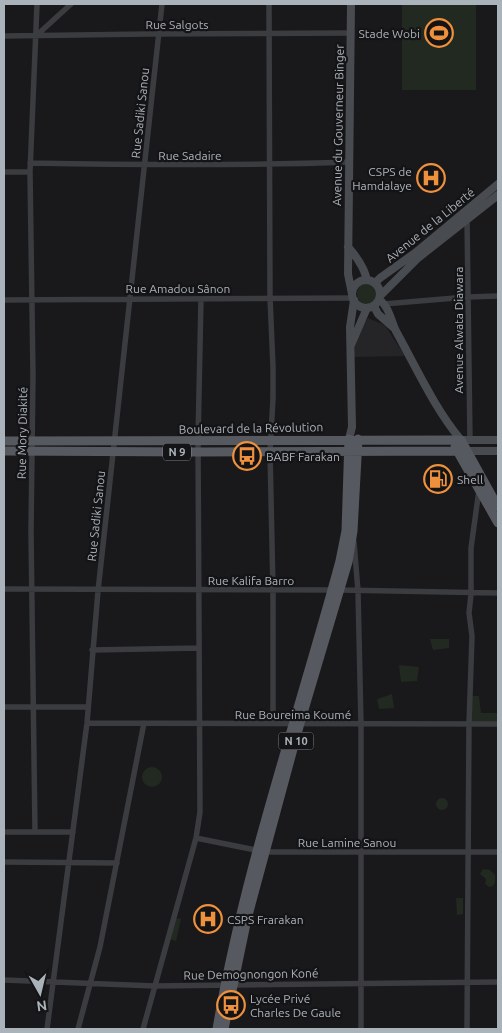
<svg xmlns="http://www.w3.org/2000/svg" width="502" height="1033" font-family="Ubuntu,sans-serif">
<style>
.built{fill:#252528}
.green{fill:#212921}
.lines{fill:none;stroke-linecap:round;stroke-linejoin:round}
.street{stroke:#3a3c40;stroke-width:5.5}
.secondary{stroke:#484b50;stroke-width:8}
.primary{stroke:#56595f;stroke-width:9}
.labels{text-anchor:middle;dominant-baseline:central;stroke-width:4.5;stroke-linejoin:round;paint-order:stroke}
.shield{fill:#141416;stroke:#7e8389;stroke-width:1}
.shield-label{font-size:11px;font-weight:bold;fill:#abb3ba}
.street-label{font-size:12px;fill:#abb3ba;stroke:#141416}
.poi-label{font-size:12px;fill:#abb3ba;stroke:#141416;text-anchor:start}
</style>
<rect width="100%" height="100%" fill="#19191b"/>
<path class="built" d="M368 318 382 324 386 327 405 356 353 357 355 344 362 327Z"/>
<path class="green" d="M402 4H476V90H402Z
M357 294a11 11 0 1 1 22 0a11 11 0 1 1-22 0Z
M430 639H449V648L433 650Z
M399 665 419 667 417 681 401 682Z
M392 694 394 708 379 709 377 699Z
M472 696H479L481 713H498V722H470Z
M142 777a10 10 0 1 1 20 0a10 10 0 1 1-20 0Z
M436 804a6 6 0 1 1 12 0a6 6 0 1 1-12 0Z
M483 869 490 870 495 875V882L493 886 489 887 485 884 486 879 480 874Z
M456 898H463V914L457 915Z
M174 918 181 919 176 941 169 939Z"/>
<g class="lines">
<path class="street" d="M269 4 270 297 273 367V398L270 452 273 590V722
M37 35 71 4
M4 36 148 34 351 33
M30 163C137 165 243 166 349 162
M4 172H30
M467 219 470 440
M4 300 353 298
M384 304 467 297 498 296
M354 542 358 591 361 724V1029
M4 589 340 590 498 593
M92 650 199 648
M4 707H88
M87 723 498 724
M4 832H73
M35 832 31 531 33 375 30 172 37 4
M196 838 265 852H498
M4 862 117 863
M4 980 155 986 498 982
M47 1029 87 723 98 591 162 4
M78 1029 100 947 144 723
M143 1029 196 838 200 812 198 441 201 299
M467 1029 469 724 472 636 469 613 471 594V548L479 490"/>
<path class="secondary" d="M351 4 348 274 352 294
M348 247C357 257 364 267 367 280
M352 294a14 14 0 1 1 28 0a14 14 0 1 1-28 0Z
M375 283 380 278 415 253 498 184
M380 296 418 258 498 195
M379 299C390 308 391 322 397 333 417 369 435 409 461 440H498
M374 306 378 314 394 328
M351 345 367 308
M349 439 352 427 350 327 354 300
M467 451H498"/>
<path class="primary" d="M4 441 461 440 498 507
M455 447 498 523
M4 451 198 452 467 451
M217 1029C244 870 298 717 340 561L346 531 349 439
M224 1029 247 919 300 723 348 562 353 531 358 439"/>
</g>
<defs>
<symbol id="stadium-ring" viewBox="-11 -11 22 22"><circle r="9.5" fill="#141416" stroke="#ef913c" stroke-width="1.5"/><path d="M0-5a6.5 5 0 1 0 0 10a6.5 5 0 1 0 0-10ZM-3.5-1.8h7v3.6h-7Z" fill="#ef913c"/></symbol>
<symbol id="hospital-ring" viewBox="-11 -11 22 22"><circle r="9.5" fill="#141416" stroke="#ef913c" stroke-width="1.5"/><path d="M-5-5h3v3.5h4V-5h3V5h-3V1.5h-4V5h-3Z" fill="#ef913c"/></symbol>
<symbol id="bus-ring" viewBox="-11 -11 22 22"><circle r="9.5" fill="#141416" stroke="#ef913c" stroke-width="1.5"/><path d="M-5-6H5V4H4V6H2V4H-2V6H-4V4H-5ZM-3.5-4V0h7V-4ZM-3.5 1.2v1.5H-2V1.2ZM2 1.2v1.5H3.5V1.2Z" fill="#ef913c"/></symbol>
<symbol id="fuel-ring" viewBox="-11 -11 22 22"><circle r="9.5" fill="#141416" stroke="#ef913c" stroke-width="1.5"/><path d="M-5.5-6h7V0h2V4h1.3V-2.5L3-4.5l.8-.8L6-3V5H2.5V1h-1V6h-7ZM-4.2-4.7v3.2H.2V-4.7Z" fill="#ef913c"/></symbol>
</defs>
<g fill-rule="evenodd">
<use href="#stadium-ring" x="423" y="17" width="32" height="32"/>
<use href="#hospital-ring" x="415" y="162" width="32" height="32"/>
<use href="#bus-ring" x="231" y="440" width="32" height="32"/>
<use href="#fuel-ring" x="422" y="463" width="32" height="32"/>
<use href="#hospital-ring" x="192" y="903" width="32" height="32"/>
<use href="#bus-ring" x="215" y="989" width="32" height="32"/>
</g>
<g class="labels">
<g class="shield">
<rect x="163" y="443.5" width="28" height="17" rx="4"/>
<rect x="278.5" y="732.5" width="35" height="17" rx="4"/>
</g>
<g class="shield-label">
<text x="177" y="452">N 9</text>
<text x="296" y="741">N 10</text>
</g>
<g class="street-label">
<text x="177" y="24">Rue Salgots</text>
<text transform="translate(140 113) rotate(-84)">Rue Sadiki Sanou</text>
<text transform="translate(338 125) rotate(-89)">Avenue du Gouverneur Binger</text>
<text x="190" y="155">Rue Sadaire</text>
<text transform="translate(430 225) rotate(-39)">Avenue de la Liberté</text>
<text x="178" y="288">Rue Amadou Sânon</text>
<text transform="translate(458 330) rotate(-90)">Avenue Alwata Diawara</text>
<text transform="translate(251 428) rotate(-1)">Boulevard de la Révolution</text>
<text transform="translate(22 433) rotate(-89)">Rue Mory Diakité</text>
<text transform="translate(96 516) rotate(-84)">Rue Sadiki Sanou</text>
<text x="251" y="580">Rue Kalifa Barro</text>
<text x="293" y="714">Rue Boureima Koumé</text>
<text x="347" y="842">Rue Lamine Sanou</text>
<text transform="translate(251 974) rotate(-1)">Rue Demognongon Koné</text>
</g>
<g class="poi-label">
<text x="420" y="33" text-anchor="end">Stade Wobi</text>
<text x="412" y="171" text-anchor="end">CSPS de<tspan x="412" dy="14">Hamdalaye</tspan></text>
<text x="266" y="456">BABF Farakan</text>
<text x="457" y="479">Shell</text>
<text x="227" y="919">CSPS Frarakan</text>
<text x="250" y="998">Lycée Privé<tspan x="250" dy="14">Charles De Gaule</tspan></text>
</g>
</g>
<rect width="502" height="1033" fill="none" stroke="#abb3ba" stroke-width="10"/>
<g transform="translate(40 993) rotate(172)" stroke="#141416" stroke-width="4" paint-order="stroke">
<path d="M0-4L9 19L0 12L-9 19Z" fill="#abb3ba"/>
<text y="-8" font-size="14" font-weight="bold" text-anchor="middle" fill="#abb3ba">N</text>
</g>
</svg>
